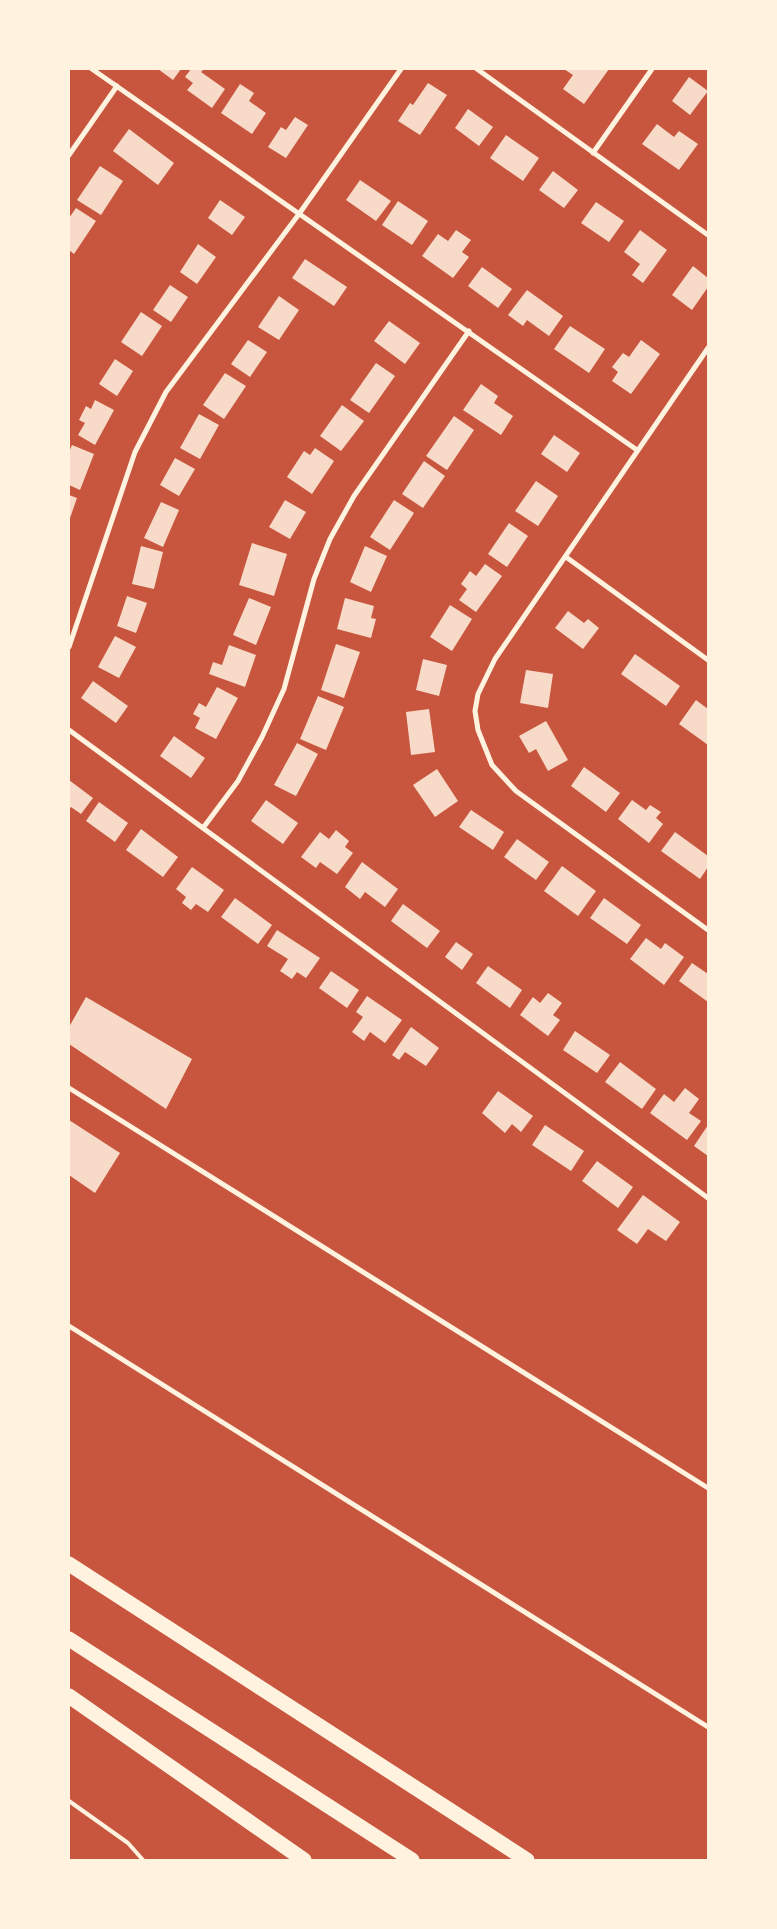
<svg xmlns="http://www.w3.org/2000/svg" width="777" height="1929" font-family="Commissioner,sans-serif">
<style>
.building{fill:#f7dbc8}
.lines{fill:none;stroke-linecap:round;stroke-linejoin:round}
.service{stroke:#fff3e0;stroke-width:4}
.minor{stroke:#fff3e0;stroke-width:5}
.motorway{stroke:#fff3e0;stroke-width:15}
</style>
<rect width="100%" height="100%" fill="#c8553d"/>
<path class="building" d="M158 69H181L173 80Z
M191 69H204L201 72 225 89 212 108 187 90 193 83 185 77Z
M564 69H609L584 104 563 89 573 75Z
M689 77 708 91 690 115 672 101Z
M428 83 447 95 420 135 398 121 410 103 413 105Z
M240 84 254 93 249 101 266 113 252 134 221 113Z
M468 109 493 127 479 146 455 128Z
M295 117 308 125 286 158 268 147 281 127 286 130Z
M657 124 674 137 679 131 698 144 679 170 642 144Z
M129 129 174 163 158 185 113 151Z
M506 135 539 158 523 181 490 158Z
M100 166 123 181 101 215 77 200Z
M553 171 578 190 564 208 539 190Z
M360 180 391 201 376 221 346 200Z
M220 200 245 217 232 235 208 218Z
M398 201 428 221 412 245 382 225Z
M596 202 624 221 609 242 581 223Z
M76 208 96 221 74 254 69 250V218Z
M456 230 471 240 462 252 469 257 453 278 422 256 438 234 448 241Z
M640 230 667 250 643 283 632 275 640 264 624 252Z
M198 244 216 257 197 284 180 272Z
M305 259 347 287 334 306 292 278Z
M693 266 708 278V287L692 310 672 295Z
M482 267 512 289 498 308 468 286Z
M170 285 188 297 171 322 153 310Z
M527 290 563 316 549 336 527 320 523 326 508 315Z
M279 296 299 310 279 340 258 327Z
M141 312 162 326 142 356 121 342Z
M389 321 420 343 405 364 374 341Z
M570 326 605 349 589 373 554 349Z
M248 340 267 352 250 377 231 364Z
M641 340 660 354 631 394 612 381 618 372 612 367 623 353 629 357Z
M115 359 133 371 117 396 99 384Z
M376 363 395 376 369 413 350 400Z
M225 373 246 386 224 419 203 405Z
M481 384 498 396 494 403 513 416 501 435 463 410Z
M95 400 114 410 95 445 78 435 85 423 79 420 86 406 91 409Z
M342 405 364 421 341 451 320 436Z
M199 414 219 425 200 459 180 448Z
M454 416 474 430 447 470 426 456Z
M554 435 580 453 567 472 541 454Z
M72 445 94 454 80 490 69 485V452Z
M315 448 334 461 312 494 287 477 304 451 310 455Z
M175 458 195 469 179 496 160 485Z
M424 461 445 476 423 508 402 494Z
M536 481 558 496 538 526 515 511Z
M69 495 77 498 69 521Z
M285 500 306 512 290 539 269 527Z
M394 500 414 513 390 550 370 537Z
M161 502 179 510 163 547 144 538Z
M509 523 528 536 507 567 488 554Z
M252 543 287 554 274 596 239 585Z
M141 546 163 552 154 589 132 584Z
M365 546 387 556 371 592 350 582Z
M485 564 502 576 476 612 459 600 467 589 461 584 470 571 476 576Z
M127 596 147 603 136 633 117 626Z
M249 598 271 607 256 645 233 635Z
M345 598 374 606 371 618 376 619 371 638 337 629Z
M450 605 472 619 452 651 430 637Z
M568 611 584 623 588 619 599 628 583 649 555 628Z
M115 636 136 647 119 678 98 667Z
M336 644 360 652 344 698 321 690Z
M229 645 256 655 245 687 209 674 213 662 222 665Z
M635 654 680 686 666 706 621 674Z
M423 659 447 665 439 696 416 690Z
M526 670 553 674 548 708 520 703Z
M93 681 128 706 116 723 81 698Z
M217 687 238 698 216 739 195 728 200 718 193 714 199 703 206 707Z
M318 696 344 707 326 750 300 739Z
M696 700 708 709V745L679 724Z
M429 709 435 752 411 755 406 712Z
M546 721 568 760 548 771 536 749 529 753 519 736Z
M174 736 205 758 191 778 160 756Z
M297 743 318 754 296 796 274 785Z
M584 767 620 793 606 812 571 786Z
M437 769 458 801 435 817 413 785Z
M69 780 93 798 81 814 71 807 69 810Z
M266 800 298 823 283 844 251 821Z
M632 800 646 810 650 805 661 812 656 818 663 824 649 843 618 819Z
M99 802 128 823 115 842 86 821Z
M471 810 504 832 493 850 459 827Z
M141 829 178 857 163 877 126 850Z
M336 830 349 841 345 847 353 853 337 874 320 862 316 868 301 857 320 832 329 839Z
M675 832 708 856V867L700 879 661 851Z
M517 839 549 862 536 880 504 857Z
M362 862 398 889 385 907 365 892 360 899 345 887Z
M562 866 596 891 578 916 544 891Z
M192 867 224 890 208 912 196 904 191 910 182 903 186 897 176 889Z
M235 898 272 925 258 944 221 917Z
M604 898 641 925 627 944 590 918Z
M403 904 440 931 427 948 391 921Z
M277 930 320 958 306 978 297 972 292 979 280 971 288 959 267 946Z
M646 938 661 949 665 943 684 957 664 985 630 959Z
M456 942 473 954 462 970 445 957Z
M692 963 708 974V1002L679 981Z
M488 966 522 990 510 1008 476 983Z
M331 971 359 990 347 1008 319 988Z
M548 993 562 1003 553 1015 560 1020 548 1036 520 1015 533 997 540 1003Z
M367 996 402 1020 385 1043 370 1032 364 1041 352 1032 363 1017 356 1012Z
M86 997 192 1059 166 1109 69 1044V1027Z
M411 1027 439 1048 426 1066 405 1052 399 1060 392 1055Z
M575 1031 610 1055 597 1073 563 1050Z
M620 1062 656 1089 642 1109 605 1082Z
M685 1088 699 1099 689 1113 701 1121 687 1140 650 1113 664 1094 674 1102Z
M498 1091 533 1116 521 1132 512 1124 505 1133 482 1113Z
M69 1120 120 1153 95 1193 69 1175Z
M545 1125 584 1151 571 1171 532 1145Z
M708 1125V1156L694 1146Z
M597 1161 633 1187 618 1208 582 1181Z
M643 1195 680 1222 666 1241 648 1229 637 1244 617 1230Z"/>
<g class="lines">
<path class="service" d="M69 1801 128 1843 143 1860"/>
<path class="minor" d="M92 69 637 450
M477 69 708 235
M593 153 652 69
M69 155 117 86
M708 348 495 659 478 694 475 711 478 730 492 765 516 791 708 930
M566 557 708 660
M69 647 135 452 166 392 299 214 401 69
M69 730 708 1198
M203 828 238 781 262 737 284 689 314 579 330 539 354 496 469 331
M69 1088 708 1488
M69 1326 708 1727"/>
<path class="motorway" d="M69 1564 527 1860
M69 1639 412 1860
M69 1696 304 1860"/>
</g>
<rect width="777" height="1929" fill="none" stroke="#fff3e0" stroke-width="140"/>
</svg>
